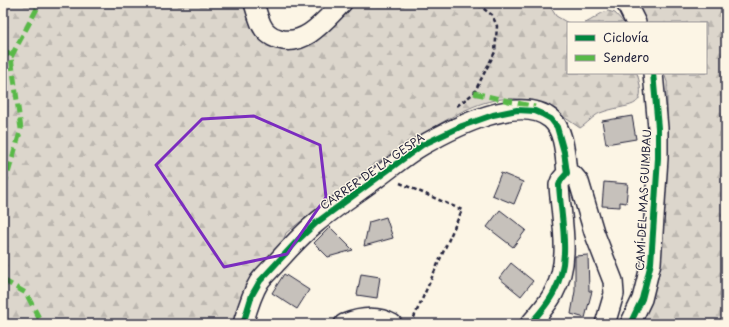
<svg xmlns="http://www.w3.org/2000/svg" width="729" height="327" font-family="'Playpen Sans',sans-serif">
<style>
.forest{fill:url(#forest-firs);stroke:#7f7c84}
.building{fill:#c6c1bb;stroke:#22223b}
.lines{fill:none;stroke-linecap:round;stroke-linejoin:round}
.minor-casing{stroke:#22223b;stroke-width:22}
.path{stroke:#22223b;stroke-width:2.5;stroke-dasharray:4 3;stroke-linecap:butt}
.minor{stroke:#fcf5e5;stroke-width:19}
.quiet{stroke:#58b947;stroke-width:5;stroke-dasharray:10 5;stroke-linecap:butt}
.cycleway-casing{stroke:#fcf5e5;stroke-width:8}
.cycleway{stroke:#00873e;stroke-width:6}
.marked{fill:none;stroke:#7b2cbf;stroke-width:3;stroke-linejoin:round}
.labels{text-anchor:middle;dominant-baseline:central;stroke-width:3;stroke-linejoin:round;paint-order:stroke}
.street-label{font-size:11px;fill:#22223b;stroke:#fcf5e5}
</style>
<defs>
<pattern id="forest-firs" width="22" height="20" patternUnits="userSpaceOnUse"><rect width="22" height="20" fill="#dcd6cc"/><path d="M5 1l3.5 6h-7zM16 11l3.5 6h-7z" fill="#bcb7b0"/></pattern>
</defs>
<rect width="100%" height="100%" fill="#fcf5e5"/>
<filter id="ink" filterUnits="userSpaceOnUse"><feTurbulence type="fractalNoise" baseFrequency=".025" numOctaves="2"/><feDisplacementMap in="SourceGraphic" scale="8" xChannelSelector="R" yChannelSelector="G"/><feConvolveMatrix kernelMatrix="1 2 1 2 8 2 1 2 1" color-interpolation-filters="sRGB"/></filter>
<g filter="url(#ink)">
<path class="forest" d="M3 3H242L255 31 274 49H289L311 37 354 3H548L556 16 568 23V73H637C649 113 628 102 600 113 593 116 587 124 580 128 564 117 549 106 529 101 475 86 419 143 374 164L286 233 283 241 256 278 234 324H3Z
M634 3H726V324H642L658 278 660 263 667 142V82L664 73H706V23H643Z
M608 11 615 13 624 23H584C593 21 598 13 608 11Z"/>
<path class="building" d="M632 116 636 139 606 144 602 121Z
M501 173 523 182 514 204 492 195Z
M604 182 628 184 626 203 620 202V207L602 206Z
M500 210 526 230 513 247 487 227Z
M386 217 393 238 364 246 369 222Z
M330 227 353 250 328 257 314 243Z
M588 255 589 291H592L585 318 571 314 575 291V256Z
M511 263 533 281 521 296 499 278Z
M284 274 309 290 297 309 272 293Z
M361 274 380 277 377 298 357 295Z"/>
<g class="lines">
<defs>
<path id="minor" d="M254 3C256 10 258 17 261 24 264 31 271 37 279 39 305 47 326 19 342 3
M626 3 636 23
M567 173 574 176 579 182 594 232 613 281 614 294 605 324
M243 324C247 310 251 295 259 282 264 275 272 268 277 262 290 248 302 234 316 223 335 207 357 193 377 178 392 167 407 154 423 145 453 128 520 93 551 119 565 131 565 157 567 173
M344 324C359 318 377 315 392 324
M530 324C539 314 548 304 554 292 572 259 561 220 559 185L561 180 567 173
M630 324 642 299 651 263 658 158V128L653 73"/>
</defs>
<use href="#minor" class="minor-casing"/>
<path class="path" d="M457 106 474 93 495 52 497 26 492 15 476 3
M400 183 462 210 411 324"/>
<use href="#minor" class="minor"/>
<path class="quiet" d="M3 48 11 57 21 129 3 190
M11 57 40 3
M474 93 535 107
M3 280 26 293 42 324"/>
<defs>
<path id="cycleway" d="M243 324 252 295 260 281 298 240 316 223 422 145 462 126 493 115 517 110 535 111 542 114 551 119 557 127 564 152 567 173 561 180 559 185C561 220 572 259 554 292 548 304 539 314 530 324
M630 324 642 299 651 263 658 158V128L653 73"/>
</defs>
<use href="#cycleway" class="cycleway-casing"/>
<use href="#cycleway" class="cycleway"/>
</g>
</g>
<path class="marked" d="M254 116 320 145 326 197 287 254 224 267 156 165 202 119Z"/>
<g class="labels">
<g class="street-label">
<text transform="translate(372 171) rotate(-35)">CARRER DE LA GESPA</text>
<text transform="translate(643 200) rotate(-87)">CAMÍ DEL MAS GUIMBAU</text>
</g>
</g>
<rect width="729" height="327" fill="none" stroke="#fcf5e5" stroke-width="16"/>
<rect x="8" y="8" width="713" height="311" fill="none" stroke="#22223b" stroke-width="1.5" filter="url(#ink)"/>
<rect x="567" y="22" width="140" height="52" fill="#fcf5e5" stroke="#a5a1a1"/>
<rect x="575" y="35" width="20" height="6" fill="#00873e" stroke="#a5a1a1"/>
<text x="603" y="42" font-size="12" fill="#22223b">Ciclovía</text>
<rect x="575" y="55" width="20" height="6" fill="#58b947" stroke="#a5a1a1"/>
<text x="603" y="62" font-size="12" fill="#22223b">Sendero</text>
</svg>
